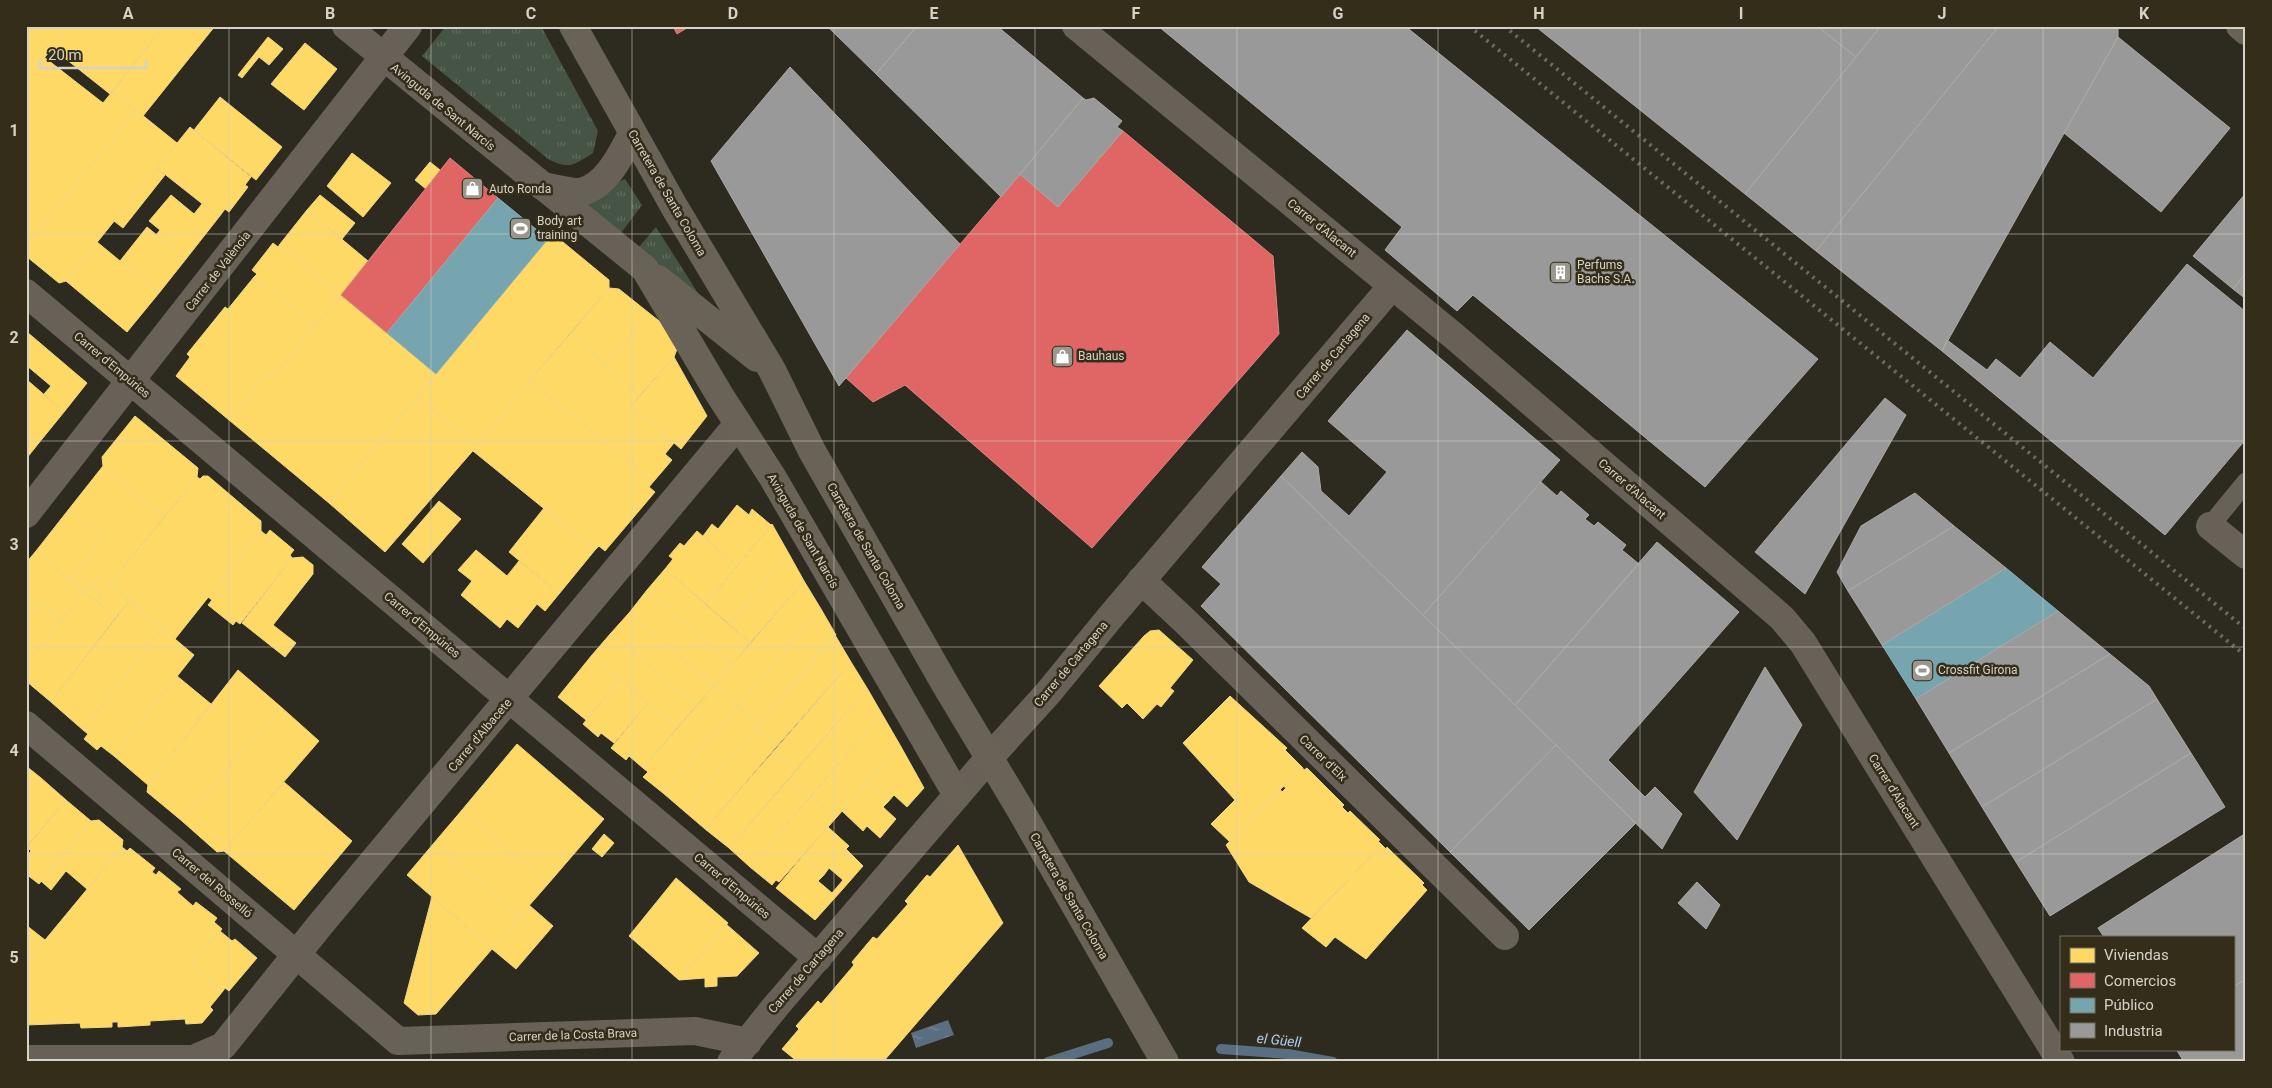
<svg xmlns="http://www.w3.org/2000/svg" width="2272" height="1088" font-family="Roboto,sans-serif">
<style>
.park{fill:url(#park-tufts)}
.water{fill:url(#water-ripples)}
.homes{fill:#ffd966;stroke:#f2d783}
.shops{fill:#e06666;stroke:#dd8683}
.public{fill:#76a5af;stroke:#92b2b6}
.industry{fill:#999;stroke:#abaaa6}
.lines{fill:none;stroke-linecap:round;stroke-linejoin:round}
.stream{stroke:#5a6e82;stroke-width:10}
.lane{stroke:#686157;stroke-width:19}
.street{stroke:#686157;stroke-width:28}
.secondary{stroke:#696257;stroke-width:28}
.rail{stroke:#6d6860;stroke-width:4;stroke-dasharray:2.5 5;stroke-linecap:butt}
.grid{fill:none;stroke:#d5d2c6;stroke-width:1;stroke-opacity:0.55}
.labels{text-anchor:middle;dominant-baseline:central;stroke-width:5;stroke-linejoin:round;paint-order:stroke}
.street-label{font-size:12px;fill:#d5d2c6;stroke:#332d1a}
.poi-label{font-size:12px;fill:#d5d2c6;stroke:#332d1a;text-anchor:start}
.water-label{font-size:14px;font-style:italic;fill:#a5cef9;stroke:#332d1a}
.neatline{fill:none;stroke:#d5d2c6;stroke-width:2}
.grid-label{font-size:16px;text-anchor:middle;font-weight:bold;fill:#d5d2c6}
</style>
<defs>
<pattern id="park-tufts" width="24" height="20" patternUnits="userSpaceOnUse" patternTransform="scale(1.25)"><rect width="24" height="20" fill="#465445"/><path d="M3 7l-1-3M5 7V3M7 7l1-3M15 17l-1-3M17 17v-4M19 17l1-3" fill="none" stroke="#606c5e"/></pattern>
<pattern id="water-ripples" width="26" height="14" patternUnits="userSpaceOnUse" patternTransform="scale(1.25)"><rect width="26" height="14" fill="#5a6e82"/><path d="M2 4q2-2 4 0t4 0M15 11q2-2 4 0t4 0" fill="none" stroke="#788898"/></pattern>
</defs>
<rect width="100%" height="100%" fill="#2d2a20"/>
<path class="park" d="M446 26H541L598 131 593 153C574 165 569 170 548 159L422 56Z
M625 179 642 205 615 241 571 202Z
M656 227 708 309 633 254Z"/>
<path class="water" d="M948 1020 954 1035 916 1048 911 1033Z"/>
<path class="homes" d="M26 26H69L51 50 26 30Z
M69 26H164L110 94 52 48Z
M164 26H215L143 116 112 92Z
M26 30 51 50 26 79Z
M268 37 283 49 269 65 259 57 242 78 238 75Z
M305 43 337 69 304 110 271 84Z
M44 57 103 103 112 92 136 110 26 246V79Z
M220 97 282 147 256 180 194 130Z
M136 110 177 143 66 281 59 283 26 256V246Z
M190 127 251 177 245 185 248 187 229 212 225 209 219 217 157 168Z
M352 153 391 183 363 217 327 186Z
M430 162 440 170 426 189 415 180Z
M157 168 165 175 123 228 114 221Z
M171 195 194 214 202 204 219 217 186 259 156 235 160 230 149 221Z
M320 195 355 223 342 239 307 210Z
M307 210 368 261 341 295 280 244Z
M147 227 186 259 159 293 120 261Z
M558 238 609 280V288L529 381 477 446 417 396 548 239 551 241Z
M97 242 159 293 127 332 66 281Z
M273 243 278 247 280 244 341 295 316 326 254 277 257 274 252 270Z
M254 277 316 326 273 378 267 373 229 420 176 376 190 357 187 354 225 307 228 309Z
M609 288 619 289 649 313 605 365 571 333Z
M341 295 436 374 329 503 229 420 267 373 273 378Z
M649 313 663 324 677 349 674 357 639 396 605 365Z
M27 332 87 383 64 412 44 394 51 386 26 365Z
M571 333 639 396 631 406 674 443 665 454 672 460 654 481 529 381Z
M674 357 707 416 681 449 631 406Z
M26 379 64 412 38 444 26 434Z
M529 381 654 481 649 487 655 492 605 551 599 546 595 550 473 451Z
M417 396 477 446 385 552 329 503Z
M135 416 198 468 197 477 164 517 103 466 102 457Z
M26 434 38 444 26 459Z
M103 466 164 517 110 584 130 600 116 617 97 602 102 594 90 584 84 592 70 580 103 538 69 509Z
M203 476H208L261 521V531L175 639 110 584 197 477 200 479Z
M439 501 461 519 423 563 402 544Z
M737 505 749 515 752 509 771 525 737 566 703 536 712 524 718 529Z
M544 508 595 550 559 594 509 552Z
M69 509 103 538 70 580 36 551Z
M772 524 789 554 729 624 706 604Z
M270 530 294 550 290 555 292 558 240 624 236 621 233 625 208 605 212 600 208 597 261 531 266 535Z
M697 531 737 566 706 604 665 569 673 559 669 556 680 543 684 546Z
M476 550 507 576 519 561 559 594 545 611 537 604 518 628 507 619 500 628 461 595 472 581 458 570Z
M36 551 84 592 62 620 41 602 34 611 26 605V563Z
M789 554 804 581 750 643 729 624Z
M303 557 313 565V574L273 625 296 643 285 657 242 623 292 558Z
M665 569 750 643 732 665 647 590Z
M804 581 821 609 738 706 714 686Z
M90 584 102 594 97 602 84 592Z
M647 590 732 665 714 686 629 613Z
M84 592 116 617 51 702 26 681V664Z
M130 600 162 628 83 730 51 702Z
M41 602 62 620 26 664V605L34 611Z
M821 609 836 635 759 725 738 706Z
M629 613 714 686 696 706 611 633Z
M162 628 194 655 114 756 101 746 97 750 84 739 88 734 83 730Z
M1159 630 1193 660 1170 688 1174 691 1161 707 1157 704 1143 719 1127 703 1122 708 1099 686 1144 636 1150 631Z
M611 633 696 706 677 728 592 655Z
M835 635 851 662 777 746 756 728Z
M592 655 620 679 586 720 558 697Z
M851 662 867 688 796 770 774 751Z
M238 670 281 707 182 821 147 792 148 785Z
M177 676 211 704 148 785 114 756Z
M620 679 648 703 614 743 601 733 598 737 583 724Z
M714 686 738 706 663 793 643 777 648 772 643 768Z
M867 688 882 714 809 798 788 780Z
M1230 696 1287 748 1285 750 1302 767 1230 842 1211 824 1235 800 1183 743Z
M648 703 677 728 643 768 629 756 626 760 611 748Z
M738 706 759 725 684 811 663 793Z
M281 707 319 741 224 851 217 852 182 821Z
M882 714 900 745 836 818 811 796Z
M756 728 777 746 705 829 684 811Z
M517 744 604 819 548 884 462 810Z
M900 745 924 788 907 807 894 795 888 802 867 782Z
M774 751 796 770 729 848 705 829Z
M26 766 41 778 26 796Z
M1302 767 1304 770 1307 768 1344 805 1342 807 1348 813 1350 811 1380 840 1378 841 1382 845 1311 918 1249 882 1226 845 1280 789 1282 792 1286 788 1283 786Z
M41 778 66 800 28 845 26 843V796Z
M788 780 809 798 750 867 729 848Z
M284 782 352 841 294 910 224 851Z
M867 782 888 802 883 807 896 819 880 838 867 826 863 831 842 811Z
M811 796 836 818 779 882 776 880 772 885 750 867Z
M66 800 91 821 39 884 26 874V857L31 851 27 847Z
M462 810 548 884 520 916 434 843Z
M99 820 123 840 122 847 87 889 66 871 51 890 41 881 91 821Z
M828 827 849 846 846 849 863 866 842 890 838 886 843 880 829 868 824 875 802 857Z
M604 834 614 843 602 857 592 849Z
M434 843 520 916 492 949 407 875Z
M958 845 1003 923 883 1062H798L782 1049 799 1029 796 1026 818 1001 821 1004 854 965 852 962 873 937 877 939 908 904 905 901 927 875 930 877Z
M1382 845 1386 849 1387 847 1424 883 1422 885 1427 890 1366 959 1335 937 1326 947 1302 928Z
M122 847 127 851 130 848 155 868 152 872 156 875 159 871 181 889 177 892 193 906 196 902 217 918 214 922 222 929 191 964 223 991 210 1007 213 1010 202 1023 186 1024 185 1019 150 1021V1025L118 1027V1022H112V1027L81 1028 80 1023 26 1025V963Z
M802 857 824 875 818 881 832 893 838 886 842 890 815 920 776 888Z
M676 878 728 923 679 980 629 936Z
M432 897 492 949 436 1014 418 1015 404 1003Z
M529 905 553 926 516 969 492 949Z
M726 924 759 953 737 976 717 977V986L705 987V978L679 980Z
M26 925 45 940 26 963Z
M220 931 232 941 235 939 257 958 229 991 225 988 223 991 191 964Z"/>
<path class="shops" d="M673 26H690L677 34Z
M1123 131 1273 256 1279 334 1092 548 905 385 873 402 846 378 1020 174 1058 207Z
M450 158 498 198 387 333 341 295Z"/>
<path class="public" d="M498 198 548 239 436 374 387 333Z
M2006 568 2058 611 1916 699 1882 645Z"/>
<path class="industry" d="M827 26H917L876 74Z
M917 26H997L1083 98 1001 197 876 74Z
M1158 26H1405L1818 359 1705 487 1473 295 1457 311 1385 250 1402 227Z
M1535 26H1817L1856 57 1745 194Z
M1817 26H1881L1856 57Z
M1881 26H1999L1816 251 1745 194Z
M1999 26H2118V37L1942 351 1816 251Z
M2118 37 2230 128 2161 212 2064 133Z
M790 67 960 244 839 386 711 161Z
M1083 98 1086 100 1094 98 1122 121 1117 127 1123 131 1058 207 1020 174Z
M2246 193V273L2233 289 2193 256Z
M2187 264 2246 312V439L2165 535 1942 351 1947 340 1987 370 1996 359 2020 378 2050 342 2093 378Z
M2246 273V299L2233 289Z
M1407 330 1560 460 1423 615 1281 476 1302 452 1318 467 1321 491 1349 516 1387 472 1328 421Z
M1885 398 1906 415 1805 594 1755 552Z
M1281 476 1556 745 1450 852 1201 606 1221 584 1202 567Z
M1541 482 1557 496 1561 491 1589 515 1585 519 1594 526 1598 522 1626 545 1622 550 1639 564 1515 705 1423 615Z
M1915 493 1954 526 1848 591 1837 572 1861 526Z
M1954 526 2006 568 1882 645 1848 591Z
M1657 542 1739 612 1608 760 1645 797 1655 787 1682 814 1662 849 1515 705Z
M2058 611 2110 654 1949 753 1916 699Z
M2110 654 2149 686 2157 699 1982 807 1949 753Z
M1765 667 1802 725 1737 840 1694 792Z
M2157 699 2191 753 2016 862 1982 807Z
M1556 745 1636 823 1529 930 1450 852Z
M2191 753 2225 807 2050 916 2016 862Z
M2246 833V979L2233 987V937H2104L2098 928Z
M1697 882 1720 905 1706 929 1678 903Z
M2246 979V1062H2184L2176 1049H2233V987Z"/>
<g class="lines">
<path class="stream" d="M1221 1049 1288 1054 1333 1062
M1048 1062 1108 1043"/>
<path class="lane" d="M2210 526 2246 482"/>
<path class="street" d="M346 26 645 269
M1076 26 1455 337 1782 618 1803 643 2061 1062
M542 186C551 187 572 193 581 192 607 186 621 154 632 134
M26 293 818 958
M26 514 408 26
M2210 526 2246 555
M1141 580 1186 622 1505 936
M26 725 398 1041 695 1031 748 1042
M26 1059H193L223 1046 320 925 738 424
M731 1062 776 1006 989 758 1048 693 1112 615 1392 286"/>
<path class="secondary" d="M573 26 675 208 772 370 812 451 945 684 1017 804 1165 1062
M2240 26 2246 31
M645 269 719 394 773 478 957 795
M658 279 757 358"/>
<path class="rail" d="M1469 26 2246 656
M1504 26 2246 629"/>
</g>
<path class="grid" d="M229 26V1062M431 26V1062M632 26V1062M834 26V1062M1035 26V1062M1237 26V1062M1438 26V1062M1640 26V1062M1841 26V1062M2043 26V1062M26 234H2246M26 441H2246M26 647H2246M26 854H2246"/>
<defs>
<symbol id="shop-square" viewBox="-11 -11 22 22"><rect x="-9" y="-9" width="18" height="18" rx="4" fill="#9a978c" stroke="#332d1a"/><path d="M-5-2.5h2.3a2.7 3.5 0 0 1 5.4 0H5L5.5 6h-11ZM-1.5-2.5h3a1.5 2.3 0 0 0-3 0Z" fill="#fff"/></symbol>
<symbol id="stadium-square" viewBox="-11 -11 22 22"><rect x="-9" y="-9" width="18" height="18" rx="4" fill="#9a978c" stroke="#332d1a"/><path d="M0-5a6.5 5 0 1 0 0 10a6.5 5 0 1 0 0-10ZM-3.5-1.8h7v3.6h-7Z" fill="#fff"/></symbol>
<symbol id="building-square" viewBox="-11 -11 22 22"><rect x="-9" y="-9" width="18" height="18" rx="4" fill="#9a978c" stroke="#332d1a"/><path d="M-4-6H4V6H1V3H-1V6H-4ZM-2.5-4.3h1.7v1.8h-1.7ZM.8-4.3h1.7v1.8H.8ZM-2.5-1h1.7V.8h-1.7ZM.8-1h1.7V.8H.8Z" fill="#fff"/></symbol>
</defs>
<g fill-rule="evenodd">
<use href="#shop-square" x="460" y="176" width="25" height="25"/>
<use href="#stadium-square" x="508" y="216" width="25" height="25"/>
<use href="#building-square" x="1548" y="260" width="25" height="25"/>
<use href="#shop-square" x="1050" y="344" width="25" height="25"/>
<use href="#stadium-square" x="1910" y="658" width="25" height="25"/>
</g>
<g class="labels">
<g class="street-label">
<text transform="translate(443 107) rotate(39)">Avinguda de Sant Narcís</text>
<text transform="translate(667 193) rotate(60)">Carretera de Santa Coloma</text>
<text transform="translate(1322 228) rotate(39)">Carrer d'Alacant</text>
<text transform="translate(218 271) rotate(-52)">Carrer de València</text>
<text transform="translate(1333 356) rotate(-50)">Carrer de Cartagena</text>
<text transform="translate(112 365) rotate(40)">Carrer d'Empúries</text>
<text transform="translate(1632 489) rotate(41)">Carrer d'Alacant</text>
<text transform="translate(803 531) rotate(60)">Avinguda de Sant Narcís</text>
<text transform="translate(866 546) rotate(60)">Carretera de Santa Coloma</text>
<text transform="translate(422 625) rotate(40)">Carrer d'Empúries</text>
<text transform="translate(1071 664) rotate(-50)">Carrer de Cartagena</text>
<text transform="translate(480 735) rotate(-50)">Carrer d'Albacete</text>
<text transform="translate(1323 758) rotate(44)">Carrer d'Elx</text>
<text transform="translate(1894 791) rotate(58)">Carrer d'Alacant</text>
<text transform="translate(212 883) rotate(40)">Carrer del Rosselló</text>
<text transform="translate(732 886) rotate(40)">Carrer d'Empúries</text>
<text transform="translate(1069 896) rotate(60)">Carretera de Santa Coloma</text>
<text transform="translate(806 971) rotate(-49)">Carrer de Cartagena</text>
<text transform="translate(573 1035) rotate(-2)">Carrer de la Costa Brava</text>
</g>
<g class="poi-label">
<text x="489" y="189">Auto Ronda</text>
<text x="537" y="221">Body art<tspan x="537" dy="14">training</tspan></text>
<text x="1577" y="265">Perfums<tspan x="1577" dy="14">Bachs S.A.</tspan></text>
<text x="1078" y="356">Bauhaus</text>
<text x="1938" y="670">Crossfit Girona</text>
</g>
<g class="water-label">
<text transform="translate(1279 1040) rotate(6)">el Güell</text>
</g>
</g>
<rect width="2272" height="1088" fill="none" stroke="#332d1a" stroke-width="55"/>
<rect x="2060" y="936" width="175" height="115" fill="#332d1a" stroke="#746f5f"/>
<rect x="2070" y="948" width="25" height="15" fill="#ffd966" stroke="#746f5f"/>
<text x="2104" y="960" font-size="15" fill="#d5d2c6">Viviendas</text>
<rect x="2070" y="973" width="25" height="15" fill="#e06666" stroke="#746f5f"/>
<text x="2104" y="986" font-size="15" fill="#d5d2c6">Comercios</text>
<rect x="2070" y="998" width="25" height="15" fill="#76a5af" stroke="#746f5f"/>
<text x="2104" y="1010" font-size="15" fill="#d5d2c6">Público</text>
<rect x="2070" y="1023" width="25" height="15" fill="#999999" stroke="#746f5f"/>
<text x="2104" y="1036" font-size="15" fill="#d5d2c6">Industria</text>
<path d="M40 60v8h106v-8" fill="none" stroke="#d5d2c6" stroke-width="2.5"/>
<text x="48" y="60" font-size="15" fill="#d5d2c6" stroke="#332d1a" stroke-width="4" paint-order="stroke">20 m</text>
<rect x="28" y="28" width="2216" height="1032" class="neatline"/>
<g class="grid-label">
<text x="128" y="19">A</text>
<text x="330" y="19">B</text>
<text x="531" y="19">C</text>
<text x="733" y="19">D</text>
<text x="934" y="19">E</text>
<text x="1136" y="19">F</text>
<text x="1338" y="19">G</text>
<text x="1539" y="19">H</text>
<text x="1741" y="19">I</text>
<text x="1942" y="19">J</text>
<text x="2144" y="19">K</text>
<text x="14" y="136">1</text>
<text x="14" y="343">2</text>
<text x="14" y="550">3</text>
<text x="14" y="756">4</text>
<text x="14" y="963">5</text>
</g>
</svg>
